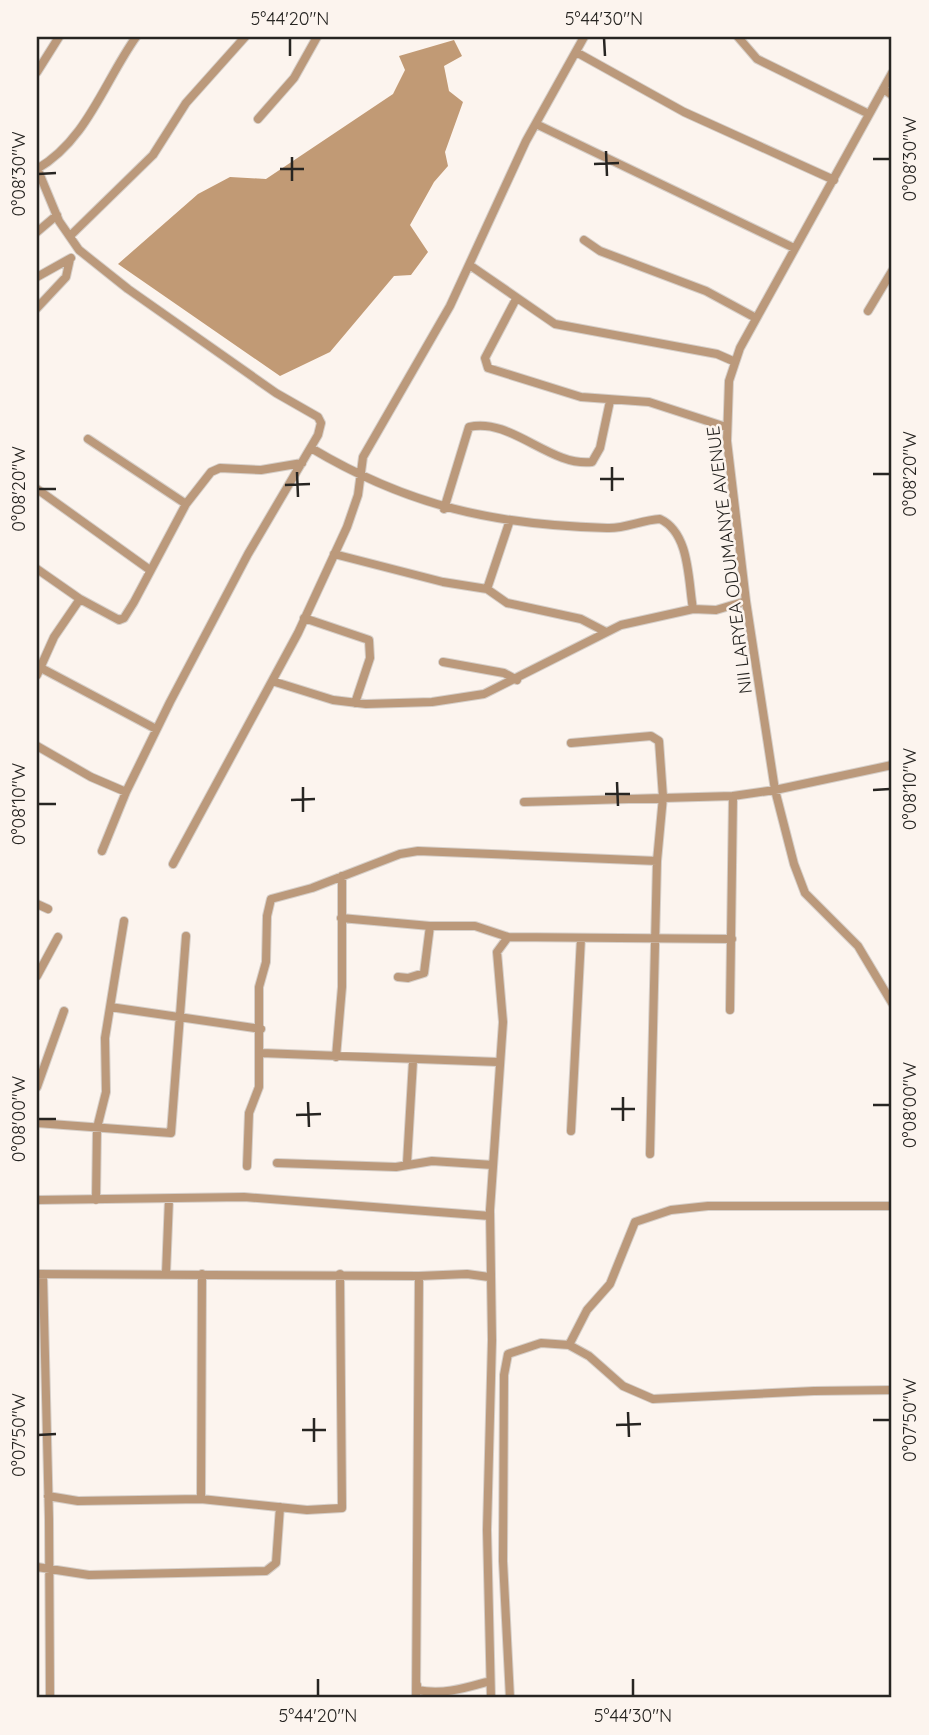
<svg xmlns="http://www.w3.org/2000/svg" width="929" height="1735" font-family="Quicksand,sans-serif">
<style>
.water{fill:#c19a75}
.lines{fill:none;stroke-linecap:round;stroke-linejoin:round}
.street-casing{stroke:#d6cfc9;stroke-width:10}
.street{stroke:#bb997b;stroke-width:8}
.ticks{fill:none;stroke:#272522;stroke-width:2.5}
.labels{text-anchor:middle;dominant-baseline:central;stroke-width:5;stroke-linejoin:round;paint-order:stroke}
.street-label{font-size:18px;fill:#272522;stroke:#fcf4ee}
.neatline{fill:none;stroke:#272522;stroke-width:2.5}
.ticks-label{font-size:18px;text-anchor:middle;fill:#272522}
</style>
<rect width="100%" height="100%" fill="#fcf4ee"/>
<path class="water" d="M454 40 462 56 444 66 449 91 463 102 445 152 448 166 434 182 410 225 428 252 411 275 394 276 330 352 280 376 118 264 198 194 230 177 266 179 393 94 405 70 399 56Z"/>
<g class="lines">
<defs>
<path id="street" d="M738 37 757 59 869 114
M576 52 684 112 834 180
M37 72 59 37
M892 73 740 348 729 381 727 441 746 601 775 790 794 864 805 893 858 946 892 1003
M883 89 892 95
M258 119 294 78 317 37
M536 124 794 248
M37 168 59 221 79 250 128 289 276 393 318 417 321 423 318 435 248 554 170 702 126 792 102 851
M37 169C87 140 104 82 136 37
M37 232 57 215
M70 236 153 155 186 103 245 37
M584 240 600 251 706 291 754 317
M471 266 555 324 717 354 733 361
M37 277 71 258
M516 299 485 358 488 368 581 397 649 402 726 427
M37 308 66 277 70 259
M868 311 892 271
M88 439 186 504
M37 489 150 570
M444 509 469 427C511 417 550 467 592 462L600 448 610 401
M334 554 443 582 487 589 507 603 581 619 606 632
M37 569 80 599 119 620 124 618 134 602 186 504 211 472 220 468 261 470 302 463
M487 589 510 520
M693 609 716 610 746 601
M304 618 369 640 370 658 355 703
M443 662 504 673 517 680
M41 668 156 729
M37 675 54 637 80 599
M272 681 333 700 366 704 432 702 484 694 621 625 693 609C688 580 690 533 660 519 641 520 625 529 607 528 495 525 408 506 311 448
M571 743 651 736 659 741 663 797 657 861 650 1154
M37 746 91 777 126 792
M524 802 733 796
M173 864 298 633 347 527 358 495 363 457 450 306 526 141 584 37
M37 904 48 909
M341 918 430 926H475L508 937 732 939
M37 976 58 937
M398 977 408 978 424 973 430 926
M110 1007 261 1029
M730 1010 733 796 775 790 892 765
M261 1053 498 1062
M336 1057 342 987V876
M37 1087 64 1011
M37 1123 171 1133 186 936
M571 1131 581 938
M277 1163 396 1167 432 1161 493 1165
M407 1163 413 1061
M247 1166 249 1113 259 1087V987L266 962 267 916 271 899 312 888 400 854 418 851 657 861
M37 1200 244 1197 490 1216
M96 1200 97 1128 106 1092 105 1038 124 921
M37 1274 419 1276 467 1274 489 1277
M43 1274 49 1519 50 1698
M166 1274 169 1199
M569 1345 587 1310 610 1284 635 1222 671 1210 708 1206H892
M48 1496 78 1501 201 1499 307 1510 342 1508 340 1274
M201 1499 202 1274
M37 1567 89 1575 266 1571 276 1563 280 1507
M417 1685V1690C444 1695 465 1688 490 1681
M416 1698 419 1276
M491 1698 487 1530 492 1340 490 1210 503 1022 497 952 508 937
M510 1698 503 1561 504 1375 508 1354 541 1343 569 1345 589 1356 623 1386 653 1399 814 1391 892 1390"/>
</defs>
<use href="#street" class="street-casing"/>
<use href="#street" class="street"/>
</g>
<path class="ticks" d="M290 38V56M604 38 605 56M606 151 607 176M292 157V181M873 159H890M594 164 619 163M280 169H304M38 174 56 173M612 467V491M297 472 298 497M873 474H890M600 479H624M285 485 310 484M38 489H56M617 782 618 806M303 787V812M873 790 890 789M605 794H630M291 800 315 799M38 804H56M623 1097V1121M308 1102 309 1127M873 1105H890M611 1109H635M296 1115 321 1114M38 1119H56M628 1412 629 1437M314 1418V1442M873 1420H890M616 1425 641 1424M302 1430H326M38 1435 56 1434M318 1679V1696M633 1679V1696"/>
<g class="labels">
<g class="street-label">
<text transform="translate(729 560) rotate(-97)">NII LARYEA ODUMANYE AVENUE</text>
</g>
</g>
<rect width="929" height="1735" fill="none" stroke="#fcf4ee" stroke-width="77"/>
<rect x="38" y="38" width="852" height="1658" class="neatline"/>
<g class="ticks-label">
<text x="290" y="25">5°44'20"N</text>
<text x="604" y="25">5°44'30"N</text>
<text transform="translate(910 159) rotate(-90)" y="6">0°08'30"W</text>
<text transform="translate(19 174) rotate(-90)" y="6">0°08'30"W</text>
<text transform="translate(910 474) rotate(-90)" y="6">0°08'20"W</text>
<text transform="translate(19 489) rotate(-90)" y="6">0°08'20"W</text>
<text transform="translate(910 789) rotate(-90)" y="6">0°08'10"W</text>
<text transform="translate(19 804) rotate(-90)" y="6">0°08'10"W</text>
<text transform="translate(910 1105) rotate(-90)" y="6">0°08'00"W</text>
<text transform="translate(19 1119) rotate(-90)" y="6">0°08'00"W</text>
<text transform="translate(910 1420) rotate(-90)" y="6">0°07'50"W</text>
<text transform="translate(19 1435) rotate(-90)" y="6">0°07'50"W</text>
<text x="318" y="1722">5°44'20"N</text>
<text x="633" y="1722">5°44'30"N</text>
</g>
</svg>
